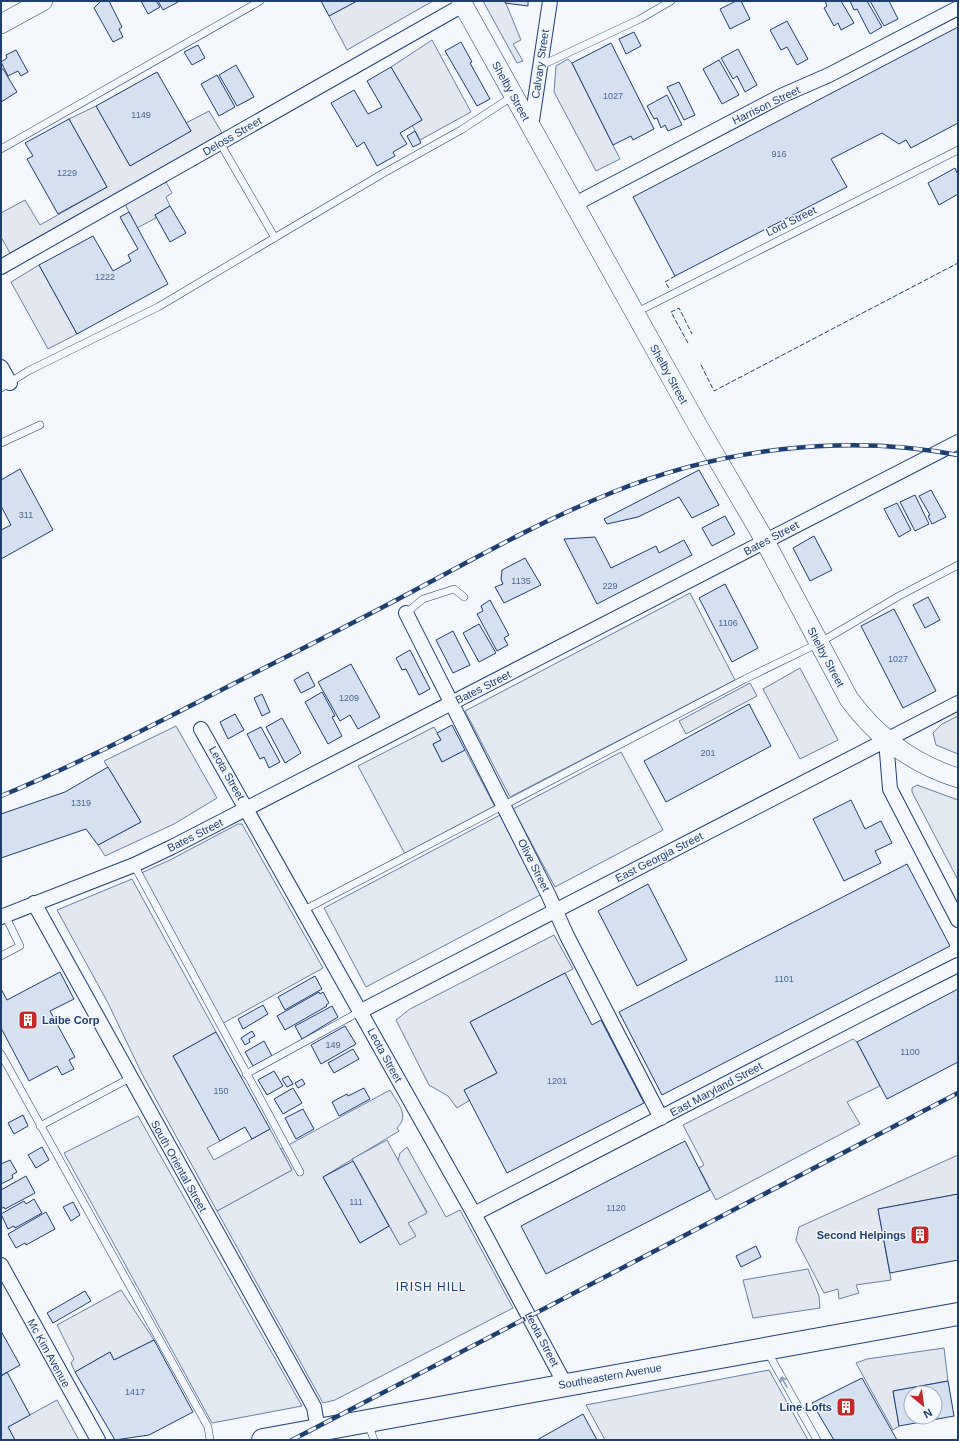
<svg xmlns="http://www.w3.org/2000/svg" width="959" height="1441" font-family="Helvetica,sans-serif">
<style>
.green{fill:#e3e9f0;stroke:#687fa3}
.parking{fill:#e3e8f0;stroke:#687fa3}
.building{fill:#d5e0f0;stroke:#1d3f73;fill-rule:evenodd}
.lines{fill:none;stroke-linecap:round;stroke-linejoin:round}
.lane-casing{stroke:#1d3f73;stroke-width:8}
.street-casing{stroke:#1d3f73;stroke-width:16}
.secondary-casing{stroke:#1d3f73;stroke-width:20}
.primary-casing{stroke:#1d3f73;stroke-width:24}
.lane{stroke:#f4f7fb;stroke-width:7}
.street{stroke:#f4f7fb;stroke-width:14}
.secondary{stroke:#f4f7fb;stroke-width:19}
.primary{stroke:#f4f7fb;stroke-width:22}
.rail-casing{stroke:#1d3f73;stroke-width:4.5}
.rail{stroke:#f4f7fb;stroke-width:3;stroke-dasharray:9;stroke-linecap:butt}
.fence{stroke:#1d3f73;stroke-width:1;stroke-dasharray:5 2;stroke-linecap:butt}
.oneway{stroke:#889bb7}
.labels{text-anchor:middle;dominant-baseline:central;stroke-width:3;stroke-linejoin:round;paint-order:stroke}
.number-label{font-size:9px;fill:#4b6792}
.street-label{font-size:11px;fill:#1d3f73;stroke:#f4f7fb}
.poi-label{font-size:11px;font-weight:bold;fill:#1d3f73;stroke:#f4f7fb;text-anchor:end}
.neighbourhood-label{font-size:12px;letter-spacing:1px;fill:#1d3f73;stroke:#f4f7fb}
</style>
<rect width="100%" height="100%" fill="#f4f7fb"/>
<path class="green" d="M690 593 735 680 510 797 465 711Z
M434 727 441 740 433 744 442 762 465 750 495 807 405 854 358 766Z
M621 752 663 830 555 887 513 809Z
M917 785 958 800V880L912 792V788Z
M500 815 542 894 366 987 324 908Z
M238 824H242L323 968 220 1025 139 874 170 860Z
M390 1090C398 1104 410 1115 397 1128L399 1131 323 1177 360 1243 389 1226 400 1245 408 1223 427 1212 398 1161 400 1153 407 1147 446 1217 460 1210 513 1308 335 1400 323 1403 217 1211 292 1170 281 1149Z
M138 1116 302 1406 212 1423 64 1153Z"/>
<path class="parking" d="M357 1H433L347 50 329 16Z
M483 1H505L521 40 513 44 523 61 517 63Z
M432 40 471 112 420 140 412 125 422 120 391 67Z
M568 59 572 63 620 159 596 171 554 92 556 66Z
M96 106 130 166 191 131 186 123 209 111 222 133 10 253 1 237V213L25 200 40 225 107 187 69 119Z
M166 182 172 193 166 197 170 206 155 215 156 218 137 228 125 204Z
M39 265 77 334 48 349 11 282Z
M800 668 838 740 800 759 763 689Z
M750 683 757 696 686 734 679 721Z
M958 716V754L936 745 933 733 942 724Z
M176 726 217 798 174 824 105 856 98 845 141 822 104 761Z
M132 879 216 1032 173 1056 220 1141 207 1148 214 1160 270 1129 292 1170 217 1211 142 1074 108 1003 57 910Z
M554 935 573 969 470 1022 497 1073 464 1090 470 1100 457 1108 448 1096 429 1085 396 1020 410 1009Z
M853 1039 857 1042 880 1086 847 1102 860 1124 716 1200 699 1168 704 1165 683 1125Z
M387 1140 427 1213 408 1223 416 1236 400 1245 352 1159Z
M958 1155V1194L878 1209 891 1280 856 1285 859 1293 839 1299 838 1289 824 1293 796 1240 799 1227Z
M808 1269 819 1296 820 1308 753 1318 743 1280Z
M121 1290 154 1340 114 1360 110 1352 75 1372 71 1363 74 1359 57 1325Z
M944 1348 948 1381 893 1391 899 1426 893 1430 856 1363 867 1359Z
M769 1370 808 1440H605L586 1405Z
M57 1400 79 1440H15L8 1427Z"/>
<path class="building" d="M101 1H109L122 27 119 29 123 37 113 42 94 8Z
M141 1H156L160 7 148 14Z
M158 1H177L178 2 163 10Z
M321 1H357L329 16Z
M505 1H528V6L505 3Z
M736 1H741L750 19 730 29 720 9Z
M825 1H841L854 23 841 30 838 23 834 26 824 8 827 6Z
M850 1H867L882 27 870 34 857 9 854 10Z
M870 1H889L898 19 884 26Z
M787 21 808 59 797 65 787 47 781 50 770 30Z
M958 27V123L911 148 906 140 899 144 882 133 831 159 847 187 675 276 633 197Z
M634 32 641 46 626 54 619 39Z
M461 42 472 62 470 63 490 99 477 106 445 51Z
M611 43 654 129 633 140 631 136 613 145 572 63Z
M198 45 205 58 192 65 184 52Z
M738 49 757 85 745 92 737 76 733 79 721 58Z
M16 50 28 72 21 76 18 71 8 76 1 62 7 58 6 55Z
M719 60 739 95 722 104 703 69Z
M236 65 254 97 237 106 219 75Z
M391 67 422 120 400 133 407 144 393 152 395 156 377 166 364 142 357 147 331 103 354 90 368 114 382 107 367 81Z
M1 68 3 69 17 92 1 102Z
M157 72 191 131 130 166 96 106Z
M217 75 235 107 219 116 201 84Z
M679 82 695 115 684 120 667 87Z
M667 95 682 125 668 131 665 125 661 128 657 118 654 119 647 106Z
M69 119 107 187 58 214 27 159 33 156 25 143Z
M415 131 421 143 413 147 407 136Z
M955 168 958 175V194L939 205 928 183Z
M170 206 186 233 170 242 155 215Z
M129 212 168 284 77 334 39 265 93 236 113 271 131 261 128 255 138 249 120 217Z
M20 469 53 530 1 559V530L11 525 1 506V480Z
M699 470 719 505 692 518 679 497 638 517 607 524 604 519Z
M931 490 946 517 932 524 928 516 930 515 919 496Z
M915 495 929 524 915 531 900 502Z
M897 503 911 530 899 537 884 509Z
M725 516 735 534 712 546 702 528Z
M814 536 832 570 810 581 793 548Z
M595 537 611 568 656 546 659 553 684 540 692 555 597 604 564 539Z
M525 558 541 585 504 603 495 587 503 584 501 579 502 570Z
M725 584 758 648 732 662 699 598Z
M928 597 940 620 925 628 913 605Z
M490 600 509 635 504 638 508 645 497 651 477 614 483 611 481 606Z
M894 609 936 691 903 708 861 626Z
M479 624 496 653 479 662 463 633Z
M453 631 470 665 453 673 436 640Z
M410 650 430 689 419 695 406 669 402 670 396 658Z
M351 664 380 717 358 729 350 715 340 721 318 682Z
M308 672 315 686 301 693 294 680Z
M322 692 335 716 332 717 342 736 328 744 305 702Z
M262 694 270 712 262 716 254 698Z
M749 704 771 746 666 802 644 761Z
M235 714 244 730 228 739 220 722Z
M282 718 301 753 285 763 266 727Z
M452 725 465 750 442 762 433 744 441 740 437 733Z
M261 727 280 762 269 768 264 757 260 759 247 734Z
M108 767 141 822 98 845 86 829 1 858V814L65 792Z
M851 800 865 829 881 821 892 843 875 851 881 863 844 881 813 819Z
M907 864 950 946 662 1095 619 1012Z
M648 884 687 960 637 986 598 911Z
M60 972 74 999 50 1011 75 1057 69 1060 74 1069 62 1075 57 1066 29 1081 1 1028V989L7 1000Z
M565 973 592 1025 601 1020 644 1103 507 1173 464 1090 497 1073 470 1022Z
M315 976 322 989 285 1010 278 997Z
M958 989V1062L887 1099 857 1042Z
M319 992 320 994 323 992 329 1003 326 1005 327 1006 285 1030 277 1016Z
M263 1005 268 1014 243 1029 238 1019Z
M332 1006 338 1017 302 1039 295 1026Z
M345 1026 356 1044 321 1064 311 1045Z
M252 1031 255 1036 249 1039 250 1042 245 1045 241 1038Z
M216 1032 270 1129 252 1139 245 1127 220 1141 173 1056Z
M264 1041 272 1056 253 1066 245 1052Z
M353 1049 359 1059 334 1073 328 1063Z
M274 1071 283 1086 267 1095 258 1080Z
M288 1076 293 1084 287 1087 282 1079Z
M302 1079 305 1084 298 1088 295 1083Z
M293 1088 302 1103 283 1114 274 1099Z
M364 1088 370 1099 339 1116 332 1102 347 1094 348 1096Z
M303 1109 314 1129 296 1139 285 1118Z
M23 1115 28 1126 14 1134 8 1123Z
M685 1141 710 1190 546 1274 521 1226Z
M42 1147 49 1160 36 1168 28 1155Z
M10 1160 17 1172 12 1175 13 1178 1 1184V1164Z
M353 1161 389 1226 360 1243 323 1177Z
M26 1176 35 1193 5 1209 4 1207 1 1209V1190Z
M958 1194V1260L890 1273 878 1209Z
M34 1199 42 1213 15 1228 14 1226 8 1229 1 1214 24 1201 26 1204Z
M73 1202 80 1215 71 1221 63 1207Z
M46 1212 55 1229 26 1245 25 1243 16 1248 8 1234Z
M756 1246 761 1257 741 1267 736 1256Z
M85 1291 91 1301 53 1323 47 1313Z
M1 1331 20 1365 1 1376Z
M154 1340 193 1412 149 1435 115 1440 75 1372 110 1352 114 1360Z
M7 1372 30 1415 8 1427 15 1440H1V1376Z
M862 1378 897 1440H834L812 1403Z
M948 1381 954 1416 899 1426 893 1391ZM911 1393H935V1417H911Z
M583 1414 597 1440H537Z"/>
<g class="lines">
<defs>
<path id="lane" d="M540 66 640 19 671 1
M220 143 275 238
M1 149 260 1
M635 313 958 150
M1 388 28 371 158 307 382 174 461 130 513 96
M1 443 40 425
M406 613 423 599 454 589 464 597
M134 865 300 1172
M304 910 745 679 819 643 899 596 958 565
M1 956 20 946 5 915
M1 1054 208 1427 210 1440
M246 1074 361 1011
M40 1126 130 1078
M767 1351 817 1440
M368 1423 374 1440"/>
<path id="street" d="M531 127 550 1
M575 204 781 96 829 75 958 8
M1 267 463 5
M1 367 10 383
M406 613 548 894 567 936 661 1118
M201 729 474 1214 565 1384
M886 740 890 789 958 920
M34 903 314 1407 318 1430
M1 917 134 865 172 847 958 442
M361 1011 958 703
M474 1214 861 1014 958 965
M1 1265 98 1440"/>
<path id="secondary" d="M461 1 698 426 760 532 849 699C877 737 913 764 958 778
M1 24 43 1"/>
<path id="primary" d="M263 1440 958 1314"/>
</defs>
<use href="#lane" class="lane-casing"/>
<use href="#street" class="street-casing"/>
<use href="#secondary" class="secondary-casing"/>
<use href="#primary" class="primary-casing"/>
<use href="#lane" class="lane"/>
<use href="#street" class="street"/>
<use href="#secondary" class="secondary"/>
<use href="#primary" class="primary"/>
<defs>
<path id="rail" d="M1 796C69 768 133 735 198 702 260 670 322 639 383 607 458 568 533 524 611 493 719 449 843 433 958 455
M292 1440 958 1093"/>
</defs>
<use href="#rail" class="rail-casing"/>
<use href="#rail" class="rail"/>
<path class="fence" d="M669 288 665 282 675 276
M688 343 671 312 679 308 692 334
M701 365 714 391 958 263"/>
</g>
<defs><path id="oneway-shaft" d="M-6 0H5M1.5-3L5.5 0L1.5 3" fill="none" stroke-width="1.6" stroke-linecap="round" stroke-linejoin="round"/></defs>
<use class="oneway" href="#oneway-shaft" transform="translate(784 1382) rotate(-120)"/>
<defs>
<symbol id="building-square" viewBox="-11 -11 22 22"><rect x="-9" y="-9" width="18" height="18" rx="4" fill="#c62828" stroke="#f4f7fb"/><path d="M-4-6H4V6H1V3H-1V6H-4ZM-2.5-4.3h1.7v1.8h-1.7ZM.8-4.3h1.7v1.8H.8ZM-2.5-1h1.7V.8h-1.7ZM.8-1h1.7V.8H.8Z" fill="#fff"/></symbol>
</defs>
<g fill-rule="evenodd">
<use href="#building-square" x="17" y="1009" width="22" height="22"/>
<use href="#building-square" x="909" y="1224" width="22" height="22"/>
<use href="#building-square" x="835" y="1396" width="22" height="22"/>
</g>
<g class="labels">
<g class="number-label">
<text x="613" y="96">1027</text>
<text x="141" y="115">1149</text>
<text x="779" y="154">916</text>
<text x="67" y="173">1229</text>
<text x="105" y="277">1222</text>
<text x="26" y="515">311</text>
<text x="521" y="581">1135</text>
<text x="610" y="586">229</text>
<text x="728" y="623">1106</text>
<text x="898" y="659">1027</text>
<text x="349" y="698">1209</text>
<text x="708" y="753">201</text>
<text x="81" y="803">1319</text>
<text x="784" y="979">1101</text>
<text x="333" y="1045">149</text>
<text x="910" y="1052">1100</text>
<text x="557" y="1081">1201</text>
<text x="221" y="1091">150</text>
<text x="356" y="1202">111</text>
<text x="616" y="1208">1120</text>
<text x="135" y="1392">1417</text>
</g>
<g class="street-label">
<text transform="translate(540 64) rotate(-82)">Calvary Street</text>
<text transform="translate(511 91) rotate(61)">Shelby Street</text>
<text transform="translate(766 105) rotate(-26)">Harrison Street</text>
<text transform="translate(232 136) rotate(-30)">Deloss Street</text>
<text transform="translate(791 221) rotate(-26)">Lord Street</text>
<text transform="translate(669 374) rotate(61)">Shelby Street</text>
<text transform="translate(771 538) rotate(-28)">Bates Street</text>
<text transform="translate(826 657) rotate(62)">Shelby Street</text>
<text transform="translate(483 687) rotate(-27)">Bates Street</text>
<text transform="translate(227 773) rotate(60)">Leota Street</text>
<text transform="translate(195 835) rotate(-27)">Bates Street</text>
<text transform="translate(659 857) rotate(-27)">East Georgia Street</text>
<text transform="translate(534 865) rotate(63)">Olive Street</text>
<text transform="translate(385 1055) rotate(61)">Leota Street</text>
<text transform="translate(716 1089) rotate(-28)">East Maryland Street</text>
<text transform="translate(179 1166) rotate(61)">South Oriental Street</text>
<text transform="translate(542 1339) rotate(62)">Leota Street</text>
<text transform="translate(49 1353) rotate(61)">Mc Kim Avenue</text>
<text transform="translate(610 1376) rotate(-10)">Southeastern Avenue</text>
</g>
<g class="poi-label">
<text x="42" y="1020" text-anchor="start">Laibe Corp</text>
<text x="906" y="1235">Second Helpings</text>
<text x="832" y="1407">Line Lofts</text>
</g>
<g class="neighbourhood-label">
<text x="431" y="1287">IRISH HILL</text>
</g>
</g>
<rect width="959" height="1441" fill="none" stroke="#1d3f73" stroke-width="4"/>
<g transform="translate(923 1405) rotate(151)"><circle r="19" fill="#f4f7fb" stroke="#9eadc5"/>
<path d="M0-3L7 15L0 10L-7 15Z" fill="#c62828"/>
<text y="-6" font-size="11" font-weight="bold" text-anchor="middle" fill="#1d3f73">N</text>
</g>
</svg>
